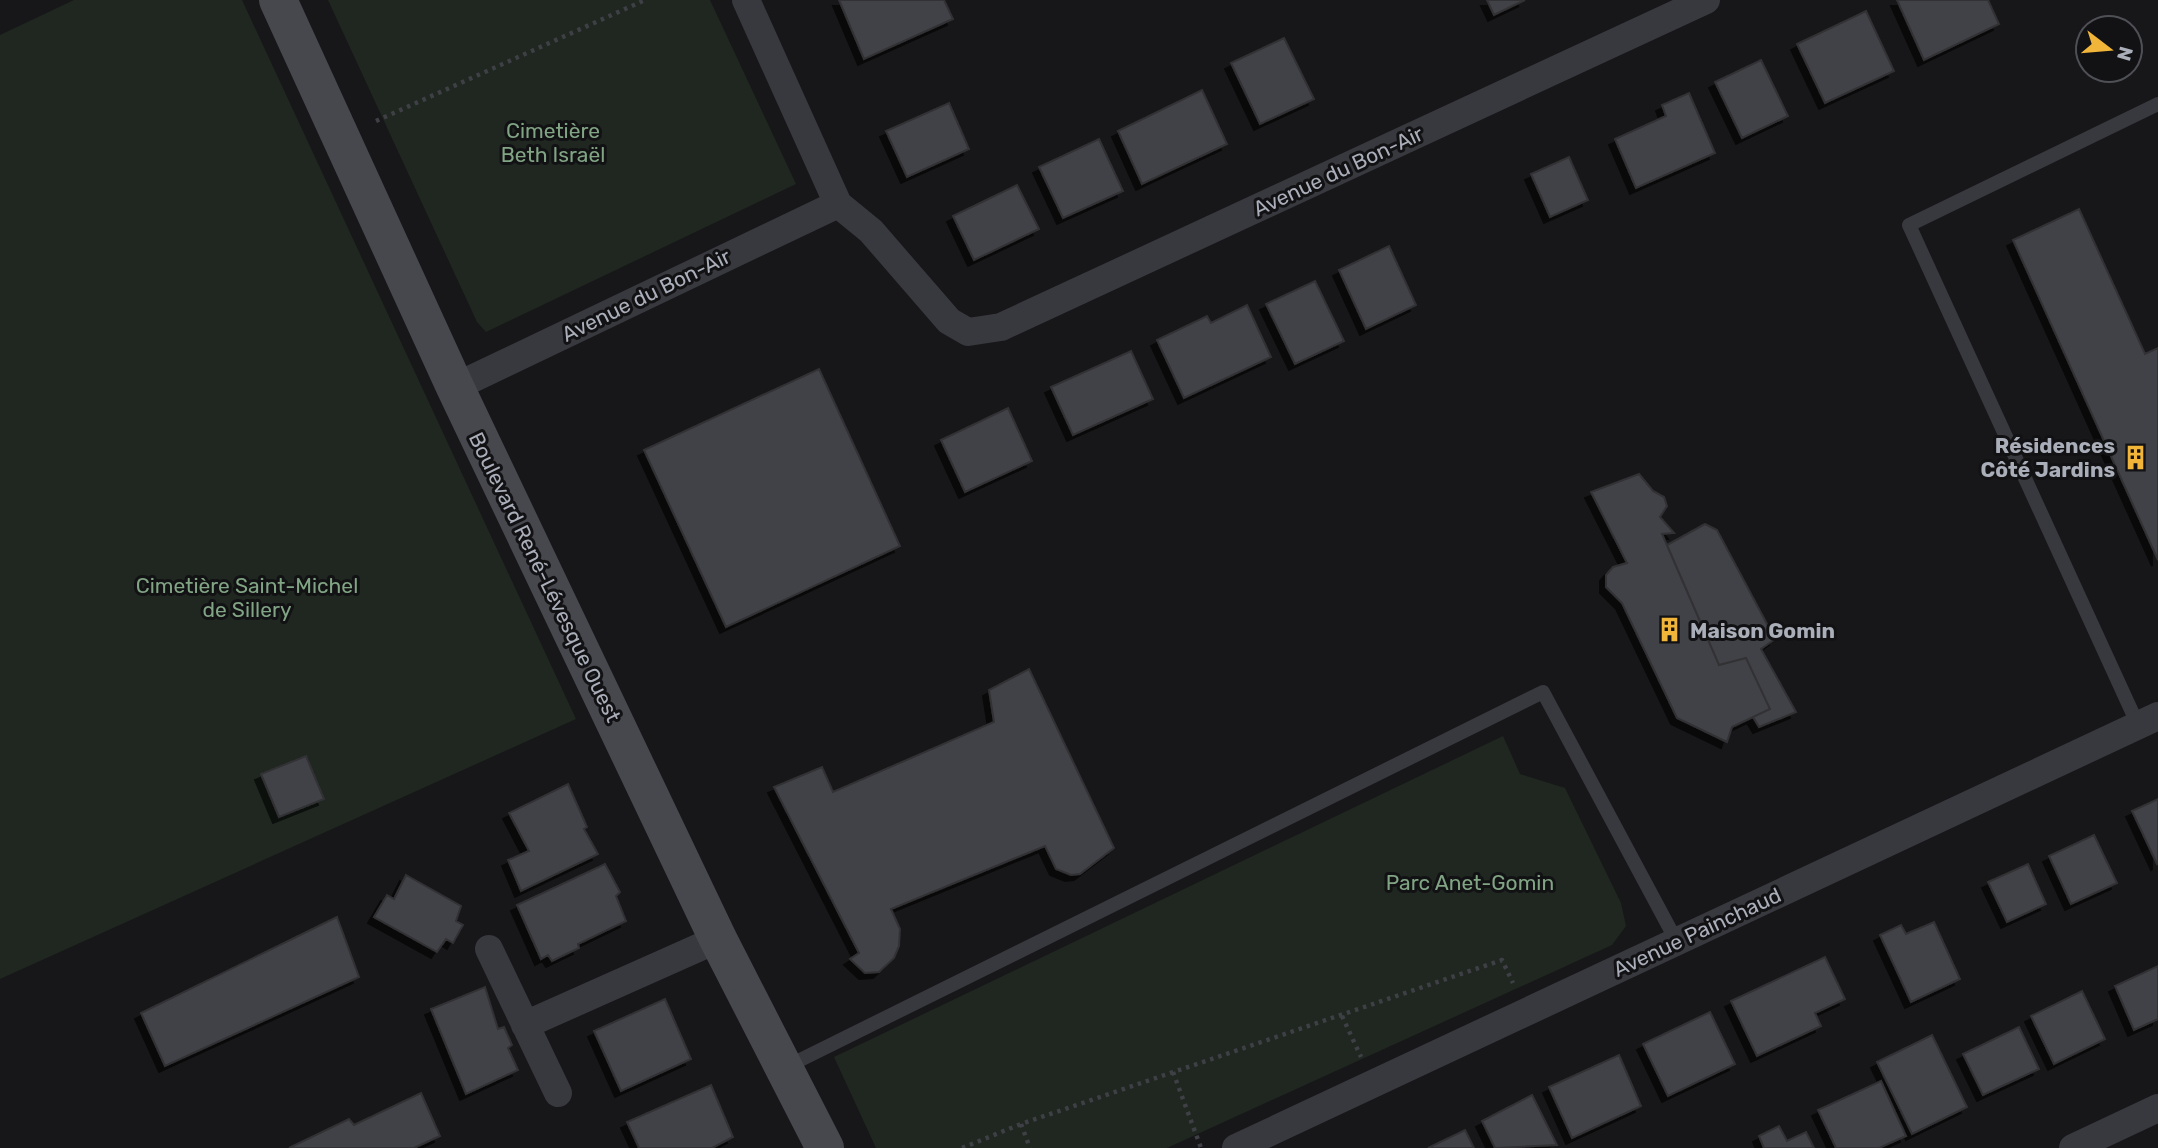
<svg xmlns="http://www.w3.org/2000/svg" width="2158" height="1148" font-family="Rubik,sans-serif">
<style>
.green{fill:#1f2720}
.building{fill:#414246;stroke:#313135;stroke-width:2;filter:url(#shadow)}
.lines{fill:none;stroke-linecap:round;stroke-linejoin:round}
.path{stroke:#3e4045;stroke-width:4.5;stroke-dasharray:3.5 5;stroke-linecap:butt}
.service{stroke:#38393e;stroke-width:14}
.minor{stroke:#38393e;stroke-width:28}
.secondary{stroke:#46484e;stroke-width:38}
.labels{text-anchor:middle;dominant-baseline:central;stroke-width:6;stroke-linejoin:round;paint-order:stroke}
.park-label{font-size:21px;fill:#81a484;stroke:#121214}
.street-label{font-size:21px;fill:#aaaeb9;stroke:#121214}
.poi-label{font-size:21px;font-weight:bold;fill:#aaaeb9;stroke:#121214;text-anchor:end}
</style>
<defs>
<filter id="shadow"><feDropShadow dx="-6" dy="6" stdDeviation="0" flood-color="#0009"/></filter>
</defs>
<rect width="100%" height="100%" fill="#171719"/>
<path class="green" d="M74 0H242L576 719 0 979V35Z
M328 0H710L796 184 486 332 477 322Z
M1503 736 1520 774 1565 788 1621 903 1626 926 1612 945 1167 1148H876L834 1057Z"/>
<path class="building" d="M839 0H944L953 19 864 59Z
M1487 0H1525L1494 15Z
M1897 0H1988L1999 24 1924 60Z
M1866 11 1894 71 1825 103 1797 44Z
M1284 38 1314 99 1260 124 1231 63Z
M1761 60 1788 116 1742 138 1715 82Z
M1202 90 1227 144 1142 184 1118 131Z
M1689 93 1715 153 1636 188 1615 139 1666 116 1662 105Z
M949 103 969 149 907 177 886 131Z
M1099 139 1123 191 1063 218 1039 167Z
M1569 157 1588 200 1550 217 1531 174Z
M1017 185 1039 229 974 260 953 216Z
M2079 209 2145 354 2158 348V560L2013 240Z
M1389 246 1416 305 1366 329 1339 270Z
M1315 281 1344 341 1295 364 1266 304Z
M1247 305 1271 357 1184 398 1157 340 1207 316 1211 323Z
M1131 351 1153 399 1073 435 1051 387Z
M819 369 900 546 726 627 644 450Z
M1008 408 1032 461 965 492 941 440Z
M1639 474 1653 491 1664 497 1667 506 1660 517 1674 533 1662 534 1719 665 1746 658 1770 709 1732 727 1727 742 1677 718 1622 603 1606 587V575L1613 567 1627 563 1591 492Z
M1705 524 1717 530 1775 639 1761 649 1796 712 1759 727 1753 717 1770 709 1746 658 1719 665 1667 545Z
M1029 669 1114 848 1080 874 1071 875 1056 869 1045 846 891 909 900 929 899 946 894 958 879 972 865 973 850 959 859 953 774 787 822 767 833 792 994 722 989 690Z
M306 756 324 799 279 817 261 774Z
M568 784 587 827 584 829 598 854 521 891 508 860 529 851 509 813Z
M2158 799V863L2157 864 2132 811Z
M2094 835 2117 883 2071 904 2049 856Z
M605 864 620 892 616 896 626 921 578 944 579 948 552 961 548 955 541 959 517 905Z
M2028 864 2046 904 2007 922 1988 882Z
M406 875 461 906 456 921 463 925 453 943 446 939 437 952 374 917 387 895 394 899Z
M337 917 359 977 165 1066 141 1013Z
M1934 922 1960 979 1911 1002 1880 935 1901 925 1906 934Z
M1825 957 1845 999 1815 1013 1821 1026 1757 1056 1731 1001Z
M2158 966V1019L2134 1030 2115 986Z
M485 987 498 1029 504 1027 512 1045 508 1048 518 1070 466 1094 431 1009Z
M2082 991 2105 1039 2054 1064 2031 1016Z
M665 999 691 1059 621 1091 594 1031Z
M1710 1012 1735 1064 1668 1096 1643 1044Z
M2019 1027 2039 1069 1983 1095 1963 1054Z
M1932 1035 1967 1107 1912 1134 1877 1062Z
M1619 1055 1641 1106 1572 1138 1549 1087Z
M1881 1081 1906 1136 1879 1148H1836L1818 1110Z
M711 1085 733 1137 712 1148H639L627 1122Z
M421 1093 440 1136 414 1148H289L349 1119 354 1125Z
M1532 1095 1557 1145 1495 1148 1482 1121Z
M1779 1126 1787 1141 1806 1132 1814 1148H1764L1759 1136Z
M1465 1130 1474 1148H1428Z"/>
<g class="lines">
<path class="path" d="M376 121 645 0
M1342 1016 1361 1057
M1173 1072 1201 1148
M1021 1124 1030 1148
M962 1148 1021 1124 1502 960 1513 983"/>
<path class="service" d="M2138 725 1909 225 2158 104
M784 1068 1543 692 1677 942"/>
<path class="minor" d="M746 0 838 204 871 231 949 321 968 332 1001 327 1706 0
M455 387 838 204
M489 949 558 1093
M525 1025 718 939
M1236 1148 2158 716
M2073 1148 2158 1108"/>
<path class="secondary" d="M278 0 455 387 718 939 825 1148"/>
</g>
<defs>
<symbol id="building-bare" viewBox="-9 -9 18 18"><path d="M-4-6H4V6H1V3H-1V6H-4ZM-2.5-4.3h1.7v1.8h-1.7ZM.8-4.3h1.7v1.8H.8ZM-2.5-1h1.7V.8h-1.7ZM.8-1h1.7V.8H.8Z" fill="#f0b539" stroke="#121214" stroke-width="2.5" paint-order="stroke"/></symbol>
</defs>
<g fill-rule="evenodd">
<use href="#building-bare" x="2118" y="440" width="35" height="35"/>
<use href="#building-bare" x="1652" y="612" width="35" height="35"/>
</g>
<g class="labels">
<g class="park-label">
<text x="553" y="130">Cimetière<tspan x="553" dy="24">Beth Israël</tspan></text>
<text x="247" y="585">Cimetière Saint-Michel<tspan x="247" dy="24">de Sillery</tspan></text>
<text x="1470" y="882">Parc Anet-Gomin</text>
</g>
<g class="street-label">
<text transform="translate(1338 171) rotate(-25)">Avenue du Bon-Air</text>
<text transform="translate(646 295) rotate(-26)">Avenue du Bon-Air</text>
<text transform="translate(545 577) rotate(64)">Boulevard René-Lévesque Ouest</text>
<text transform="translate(1697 932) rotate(-25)">Avenue Painchaud</text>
</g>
<g class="poi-label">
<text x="2115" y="445">Résidences<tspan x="2115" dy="24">Côté Jardins</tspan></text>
<text x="1690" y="630" text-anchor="start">Maison Gomin</text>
</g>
</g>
<g transform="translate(2109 49) rotate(106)"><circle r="33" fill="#121214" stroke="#4f5056" stroke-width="2"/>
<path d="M0-5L12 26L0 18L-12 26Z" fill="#f0b539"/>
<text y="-10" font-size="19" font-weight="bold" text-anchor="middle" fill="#aaaeb9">N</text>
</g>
</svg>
